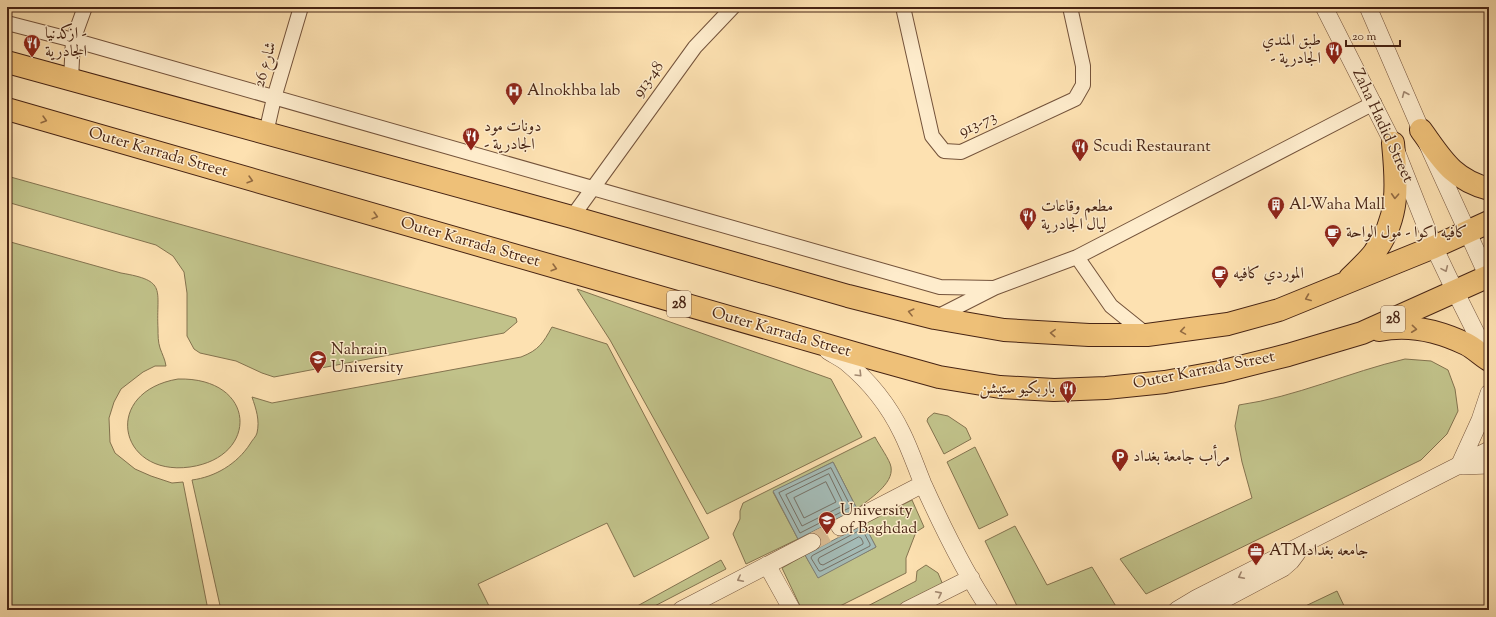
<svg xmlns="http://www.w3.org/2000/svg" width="1496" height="617" font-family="'Sorts Mill Goudy',Amiri,serif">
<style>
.green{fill:#c1c28a;stroke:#84734f}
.water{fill:#a4bbb6;stroke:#7f7f75}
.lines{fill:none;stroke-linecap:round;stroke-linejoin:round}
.shore{stroke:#767065;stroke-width:1}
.tertiary-tunnel{stroke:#d9bb92;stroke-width:17;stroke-dasharray:17 8;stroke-linecap:butt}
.minor-casing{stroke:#74533b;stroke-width:16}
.tertiary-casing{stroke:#74533b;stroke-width:18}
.primary-casing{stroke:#472414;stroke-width:24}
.minor{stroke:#feeccc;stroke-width:14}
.tertiary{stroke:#feeccc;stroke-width:17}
.primary{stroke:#eec078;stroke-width:22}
.oneway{stroke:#a28870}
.oneway2{stroke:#926a41}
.labels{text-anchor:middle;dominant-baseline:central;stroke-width:3;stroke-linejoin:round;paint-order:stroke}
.shield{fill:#feeccc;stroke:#7e604b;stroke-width:1}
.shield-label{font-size:15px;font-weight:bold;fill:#472414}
.poi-label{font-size:16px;fill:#472414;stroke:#feeccc;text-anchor:start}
.street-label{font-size:16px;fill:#472414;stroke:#feeccc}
</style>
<rect width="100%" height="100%" fill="#fde1b1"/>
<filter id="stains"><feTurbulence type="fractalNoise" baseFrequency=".005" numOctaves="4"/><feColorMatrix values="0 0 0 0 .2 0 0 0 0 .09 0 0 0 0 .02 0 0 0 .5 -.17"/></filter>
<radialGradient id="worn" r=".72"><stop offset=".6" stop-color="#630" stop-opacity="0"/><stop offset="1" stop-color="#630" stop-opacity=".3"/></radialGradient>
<path class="green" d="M7 176 516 318 517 322 504 333 274 377 262 373 236 361 200 353 194 349 187 336V293L184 272 173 256 156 245 7 202Z
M7 241 121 273C168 281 156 289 158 329 158 335 158 342 160 348 162 354 165 359 166 366H155L143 372 121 389 114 402 109 418 110 442 115 453 135 469 151 476 172 483 183 482 208 610H7Z
M577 289 831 379 862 437 707 514 610 340Z
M552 327 607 344 709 538 634 577 607 523 478 584 491 610H221L192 480C215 477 237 464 250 444 252 440 256 437 257 433 260 420 256 409 252 397L272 403 521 357C539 350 543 343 552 327Z
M1405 359 1431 361 1448 370 1455 389 1458 411 1447 434 1421 460 1146 594 1120 559 1252 498 1242 462 1235 426 1239 405C1296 397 1349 372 1405 359Z
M178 379C257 377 260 457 190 467 118 477 101 392 178 379Z
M934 413 948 416 966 428 971 439 944 454 927 421 928 418Z
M875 437C879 445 890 460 891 467 894 484 869 499 857 509L833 462 773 492 798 539 746 564 733 534 740 519V511L743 503Z
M975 447 1008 515 979 529 947 462Z
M912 500 924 527 916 532 906 558V573L832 610H802L782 568 805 555 818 577 876 547 864 524Z
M1015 526 1047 585 1092 567 1117 608 1114 610H1019L985 541Z
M721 560 726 569 647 610H630Z
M926 565 938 573 943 585 893 610H860L916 581 917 571Z
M1337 591 1346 610H1297Z"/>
<path class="water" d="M833 462 857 509 798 539 773 491Z
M864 524 876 547 818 578 805 555Z"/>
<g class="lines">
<path class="shore" d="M831 468 851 507 800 533 779 493Z
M829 474 844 505 802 526 786 495Z
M826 482 836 502 804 518 794 498Z
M861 530 863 531 870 544V546L821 571H819L811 558 812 556Z
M859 537 861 538 863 542V544L823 565 820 564 818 560 819 558Z"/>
<path class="tertiary-tunnel" d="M812 542 840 527"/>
<defs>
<path id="minor" d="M903 7 932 136 944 151 961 152 1075 99 1083 85V66L1070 7
M7 23 73 40 940 287 994 288
M71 79 73 40 85 7
M266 133 274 98 301 7
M572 217 695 47 733 7
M1077 257 1111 306 1147 335
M935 318 994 288 1077 257 1374 103"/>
<path id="tertiary" d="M1324 7 1393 143 1434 247 1455 291 1489 359
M1368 7 1421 130 1489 279
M828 351C834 355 841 358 846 362 869 381 889 406 902 433 910 449 916 467 923 484 942 526 964 572 990 610
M1459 466 1480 420 1489 393
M1463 466 1489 465
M840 527 923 484
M767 565 792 610
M681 610 812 542
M907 610 971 578
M1177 610 1197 598 1489 450
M1204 610 1283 568 1291 561 1297 553"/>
<path id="primary" d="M7 62 572 217 848 296 935 318 1004 330 1089 335H1147L1228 324 1279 310 1434 247 1489 222
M7 109 878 360 939 377 1000 387 1054 390 1106 388 1165 382 1220 372 1288 355 1362 333 1489 276
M1421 130C1442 159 1452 179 1489 189
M1350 278C1358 270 1367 262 1374 253 1400 218 1397 184 1393 143
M1379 330C1408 324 1439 331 1466 344 1474 348 1481 355 1489 360"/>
</defs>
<use href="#minor" class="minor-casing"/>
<use href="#tertiary" class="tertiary-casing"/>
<use href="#primary" class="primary-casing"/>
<use href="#minor" class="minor"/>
<use href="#tertiary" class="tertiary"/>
<use href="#primary" class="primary"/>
</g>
<defs><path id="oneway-chevron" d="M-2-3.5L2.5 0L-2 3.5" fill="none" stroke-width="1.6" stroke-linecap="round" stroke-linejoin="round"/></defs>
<g class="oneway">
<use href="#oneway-chevron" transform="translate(1405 94) rotate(-113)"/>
<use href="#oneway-chevron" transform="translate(1445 269) rotate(66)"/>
<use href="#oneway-chevron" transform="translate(859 374) rotate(45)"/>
<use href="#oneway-chevron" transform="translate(1241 576) rotate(153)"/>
<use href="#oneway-chevron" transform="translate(740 579) rotate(153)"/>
<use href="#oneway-chevron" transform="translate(939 594) rotate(-27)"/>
</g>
<g class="oneway2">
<use href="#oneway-chevron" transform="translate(44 120) rotate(16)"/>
<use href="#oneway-chevron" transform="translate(250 180) rotate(16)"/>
<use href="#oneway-chevron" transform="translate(1395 196) rotate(93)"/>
<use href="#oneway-chevron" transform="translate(375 216) rotate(16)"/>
<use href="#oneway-chevron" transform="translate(554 268) rotate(16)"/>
<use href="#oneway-chevron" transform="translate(1308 298) rotate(158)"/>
<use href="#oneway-chevron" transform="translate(911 312) rotate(-166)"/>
<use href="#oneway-chevron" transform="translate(1414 329) rotate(6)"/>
<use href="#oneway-chevron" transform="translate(1183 331) rotate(171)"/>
<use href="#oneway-chevron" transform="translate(1053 333) rotate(-177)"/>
</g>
<defs>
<symbol id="restaurant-pin" viewBox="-11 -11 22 30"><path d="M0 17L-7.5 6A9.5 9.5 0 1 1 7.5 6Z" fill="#8f2418" stroke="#feeccc"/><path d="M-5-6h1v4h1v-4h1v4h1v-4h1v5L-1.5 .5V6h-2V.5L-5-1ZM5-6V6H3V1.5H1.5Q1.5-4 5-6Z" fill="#fff"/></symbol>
<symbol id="hospital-pin" viewBox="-11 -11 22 30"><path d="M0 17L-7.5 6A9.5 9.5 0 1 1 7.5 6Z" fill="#8f2418" stroke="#feeccc"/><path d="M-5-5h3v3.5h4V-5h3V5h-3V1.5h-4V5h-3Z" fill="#fff"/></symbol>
<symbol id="building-pin" viewBox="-11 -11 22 30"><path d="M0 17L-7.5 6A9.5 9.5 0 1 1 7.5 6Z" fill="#8f2418" stroke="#feeccc"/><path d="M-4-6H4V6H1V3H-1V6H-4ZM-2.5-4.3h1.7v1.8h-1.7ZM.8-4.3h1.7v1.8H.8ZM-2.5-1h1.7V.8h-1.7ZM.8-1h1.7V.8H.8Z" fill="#fff"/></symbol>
<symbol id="cafe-pin" viewBox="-11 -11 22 30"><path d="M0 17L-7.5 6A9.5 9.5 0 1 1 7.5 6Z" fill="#8f2418" stroke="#feeccc"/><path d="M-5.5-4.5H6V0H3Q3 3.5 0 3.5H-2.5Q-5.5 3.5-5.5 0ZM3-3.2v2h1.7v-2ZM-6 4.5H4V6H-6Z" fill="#fff"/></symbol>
<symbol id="university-pin" viewBox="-11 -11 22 30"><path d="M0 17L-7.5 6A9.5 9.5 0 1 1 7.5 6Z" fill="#8f2418" stroke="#feeccc"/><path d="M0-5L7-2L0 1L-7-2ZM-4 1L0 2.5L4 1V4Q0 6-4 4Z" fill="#fff"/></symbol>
<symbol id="parking-pin" viewBox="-11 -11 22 30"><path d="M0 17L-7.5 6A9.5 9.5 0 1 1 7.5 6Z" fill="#8f2418" stroke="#feeccc"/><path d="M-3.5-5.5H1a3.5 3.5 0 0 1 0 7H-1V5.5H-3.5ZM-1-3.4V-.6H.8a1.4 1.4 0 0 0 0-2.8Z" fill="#fff"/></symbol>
<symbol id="office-pin" viewBox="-11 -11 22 30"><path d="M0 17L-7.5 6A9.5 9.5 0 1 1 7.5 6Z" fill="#8f2418" stroke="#feeccc"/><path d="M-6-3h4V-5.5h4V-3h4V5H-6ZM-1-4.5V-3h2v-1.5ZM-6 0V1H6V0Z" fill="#fff"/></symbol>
</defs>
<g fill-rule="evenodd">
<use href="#restaurant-pin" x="22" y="33" width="20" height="27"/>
<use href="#restaurant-pin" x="1324" y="40" width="20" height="27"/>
<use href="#hospital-pin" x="504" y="81" width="20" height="27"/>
<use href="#restaurant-pin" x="461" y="126" width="20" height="27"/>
<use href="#restaurant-pin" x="1070" y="137" width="20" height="27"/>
<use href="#building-pin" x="1266" y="195" width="20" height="27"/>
<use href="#restaurant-pin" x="1018" y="206" width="20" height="27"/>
<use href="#cafe-pin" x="1323" y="223" width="20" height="27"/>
<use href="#cafe-pin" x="1210" y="264" width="20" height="27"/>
<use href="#university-pin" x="308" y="349" width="20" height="27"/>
<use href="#restaurant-pin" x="1058" y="379" width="20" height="27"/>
<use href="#parking-pin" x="1110" y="447" width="20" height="27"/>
<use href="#university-pin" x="817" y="510" width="20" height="27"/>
<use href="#office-pin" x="1246" y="541" width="20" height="27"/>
</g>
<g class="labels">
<g class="shield">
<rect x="667" y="291" width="24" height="26" rx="3"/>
<rect x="1381" y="306" width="24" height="26" rx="3"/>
</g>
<g class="shield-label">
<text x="679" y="304">28</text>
<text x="1393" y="319">28</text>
</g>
<g class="poi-label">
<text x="45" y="34">ازكدنيا -<tspan x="45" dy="18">الجادرية</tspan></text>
<text x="1321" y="41" text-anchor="end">طبق المندي<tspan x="1321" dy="18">- الجادرية</tspan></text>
<text x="527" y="91">Alnokhba lab</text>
<text x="484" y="127">دونات مود<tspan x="484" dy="18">- الجادرية</tspan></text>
<text x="1093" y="147">Scudi Restaurant</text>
<text x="1289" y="205">Al-Waha Mall</text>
<text x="1041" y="207">مطعم وقاعات<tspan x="1041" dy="18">ليال الجادرية</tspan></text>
<text x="1346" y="233">كافيه اكوا - مول الواحة</text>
<text x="1233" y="274">الموردي كافيه</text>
<text x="331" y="350">Nahrain<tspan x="331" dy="18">University</tspan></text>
<text x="1055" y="389" text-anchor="end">باربكيو ستيشن</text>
<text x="1133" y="457">مرأب جامعة بغداد</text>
<text x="840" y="511">University<tspan x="840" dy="18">of Baghdad</tspan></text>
<text x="1269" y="551">ATMجامعه بغداد</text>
</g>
<g class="street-label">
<text transform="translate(266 65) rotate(-74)">شارع 26</text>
<text transform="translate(649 80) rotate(-54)">913-48</text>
<text transform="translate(978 125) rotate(-24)">913-73</text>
<text transform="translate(1382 126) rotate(65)">Zaha Hadid Street</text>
<text transform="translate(158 153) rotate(16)">Outer Karrada Street</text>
<text transform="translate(470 243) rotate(16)">Outer Karrada Street</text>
<text transform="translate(781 333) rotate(16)">Outer Karrada Street</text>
<text transform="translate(1204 371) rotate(-11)">Outer Karrada Street</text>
</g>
</g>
<rect width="1496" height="617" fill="none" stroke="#fde1b1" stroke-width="24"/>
<rect x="8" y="8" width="1480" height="601" fill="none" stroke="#472414" stroke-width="2"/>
<rect x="12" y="12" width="1472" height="593" fill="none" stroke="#472414"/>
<path d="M1346 40v6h54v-6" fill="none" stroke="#472414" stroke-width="2"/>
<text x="1352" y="40" font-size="12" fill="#472414" stroke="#feeccc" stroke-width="3" paint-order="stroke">20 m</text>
<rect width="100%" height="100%" filter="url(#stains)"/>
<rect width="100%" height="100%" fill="url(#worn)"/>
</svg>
